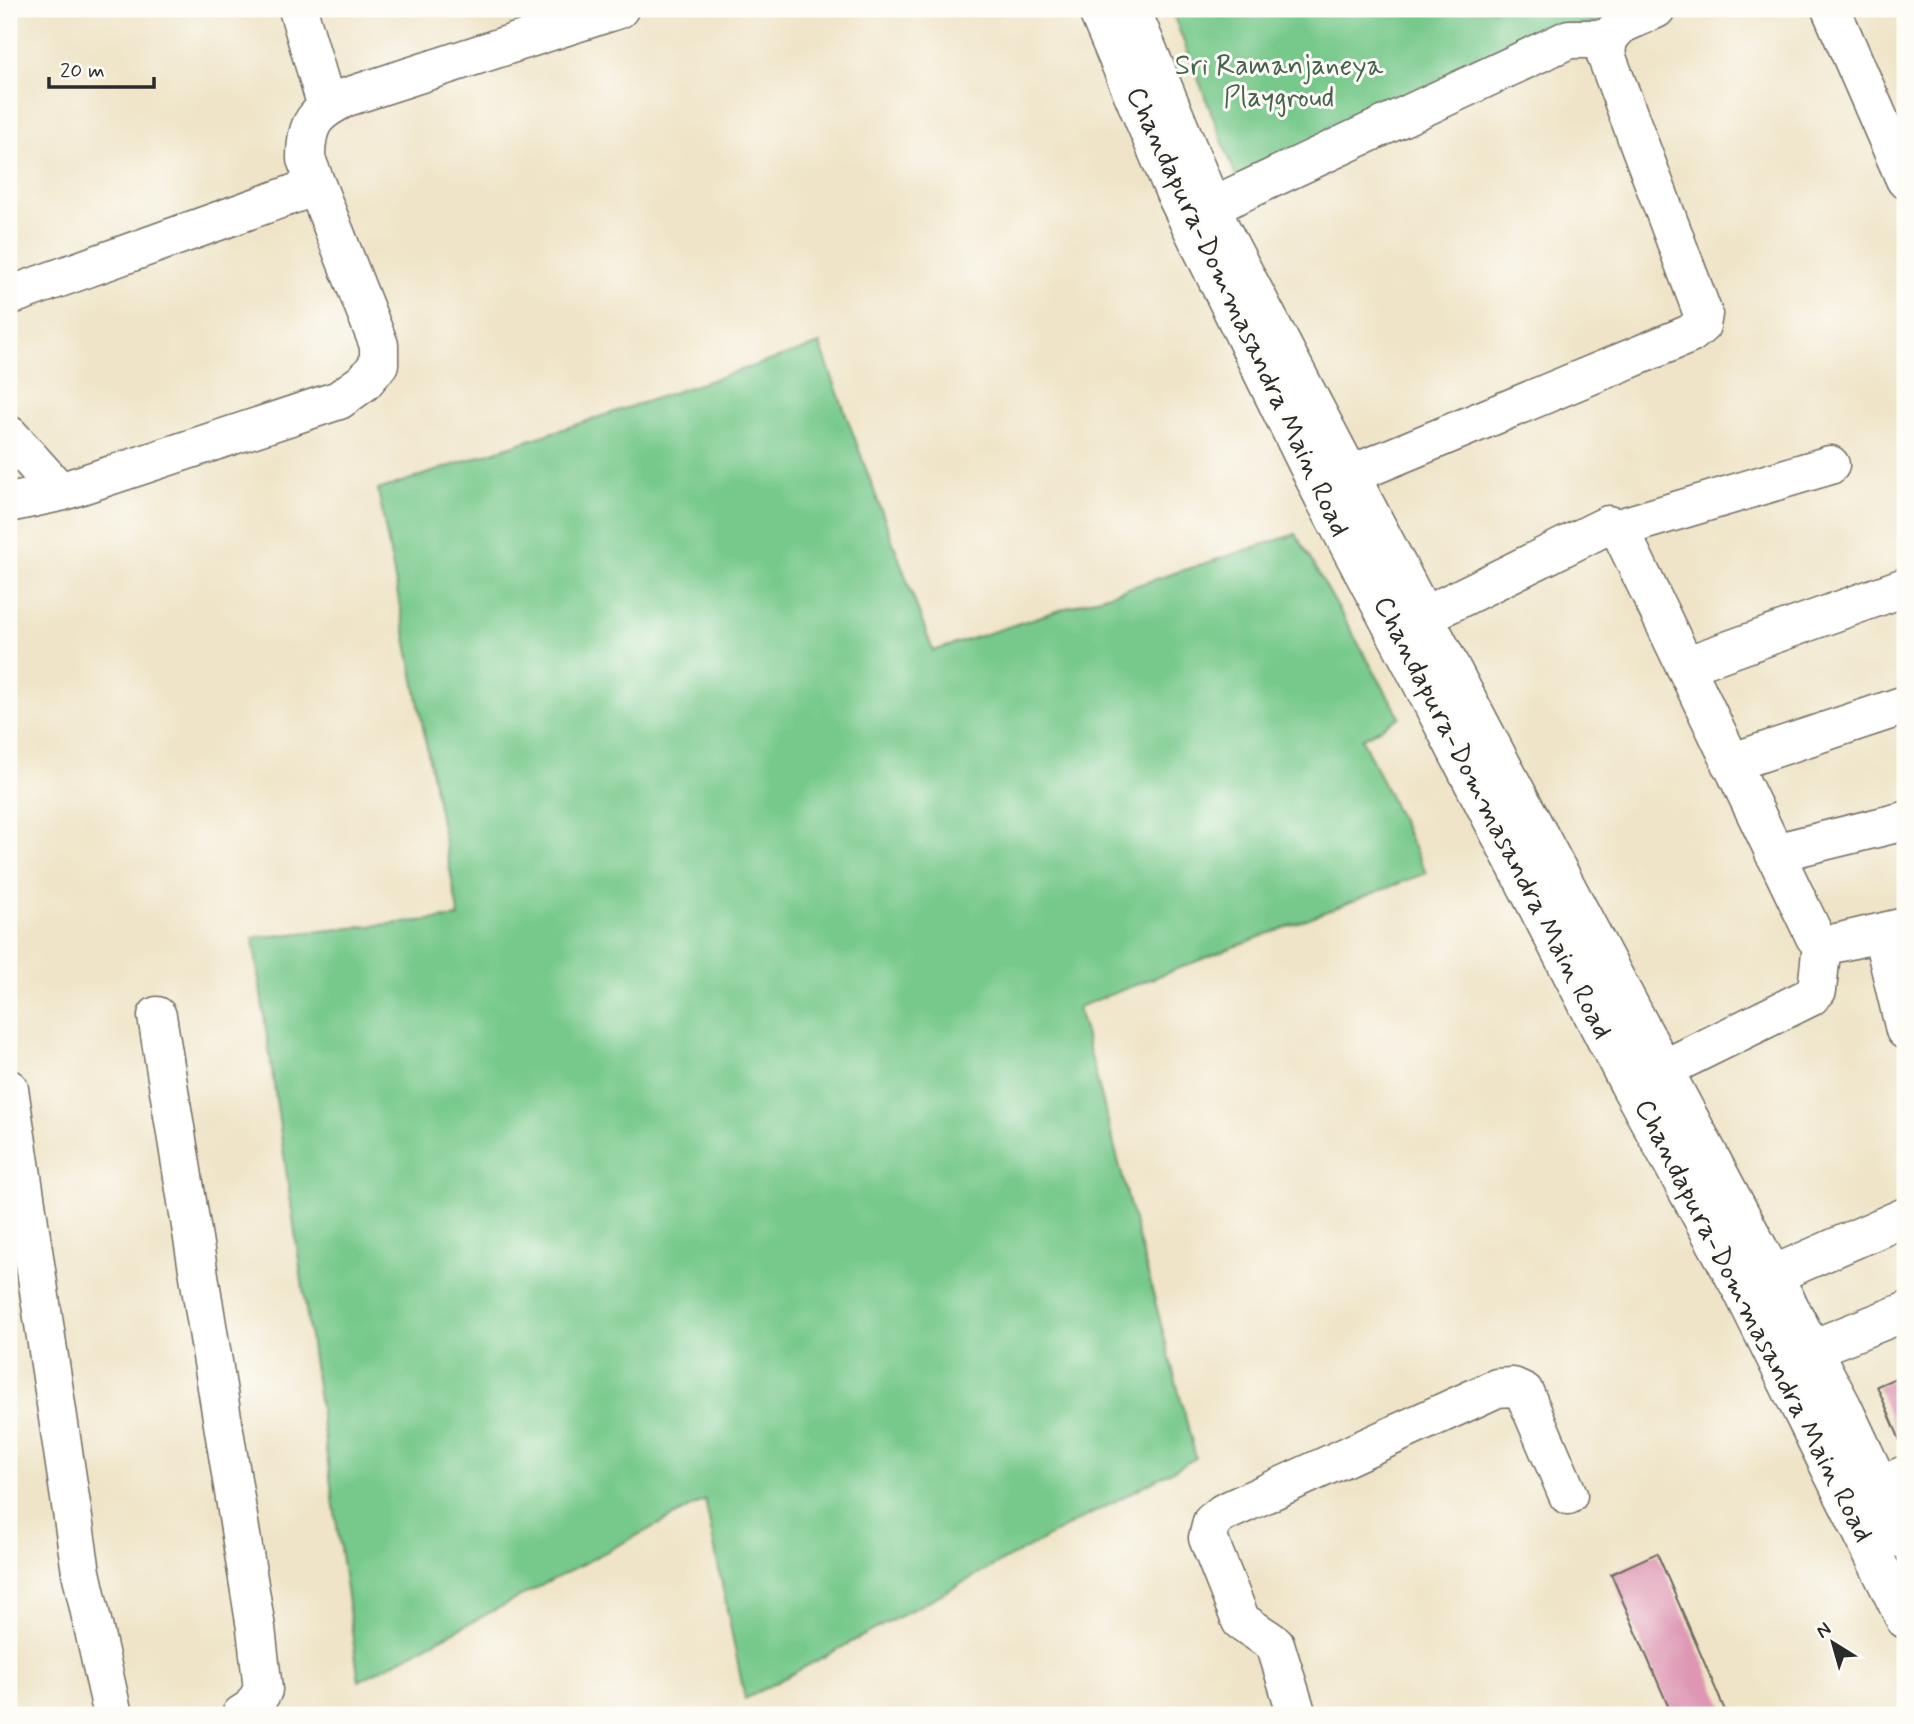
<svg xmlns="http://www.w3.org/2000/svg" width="1914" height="1724" font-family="Mynerve,sans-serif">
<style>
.green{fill:#77c98b;stroke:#517a5b;stroke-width:2}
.building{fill:#de96b3}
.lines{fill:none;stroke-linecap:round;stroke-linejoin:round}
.street-casing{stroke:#706c62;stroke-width:41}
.secondary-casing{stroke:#706c62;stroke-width:41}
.street{stroke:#fff;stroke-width:38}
.secondary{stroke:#fff;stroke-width:38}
.labels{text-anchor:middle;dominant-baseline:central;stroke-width:6;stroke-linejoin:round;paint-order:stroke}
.park-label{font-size:28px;fill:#46624d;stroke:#fdfcf7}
.street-label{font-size:28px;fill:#2b2b2b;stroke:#fdfcf7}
</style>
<rect width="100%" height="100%" fill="#fdfcf7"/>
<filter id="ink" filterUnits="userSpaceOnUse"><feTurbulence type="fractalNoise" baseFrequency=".0143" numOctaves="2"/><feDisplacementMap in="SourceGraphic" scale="14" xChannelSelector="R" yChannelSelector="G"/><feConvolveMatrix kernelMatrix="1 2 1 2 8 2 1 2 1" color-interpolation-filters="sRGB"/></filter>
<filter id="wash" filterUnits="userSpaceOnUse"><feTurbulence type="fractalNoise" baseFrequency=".00686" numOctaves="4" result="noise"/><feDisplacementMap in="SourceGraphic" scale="28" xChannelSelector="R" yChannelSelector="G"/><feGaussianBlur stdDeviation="1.57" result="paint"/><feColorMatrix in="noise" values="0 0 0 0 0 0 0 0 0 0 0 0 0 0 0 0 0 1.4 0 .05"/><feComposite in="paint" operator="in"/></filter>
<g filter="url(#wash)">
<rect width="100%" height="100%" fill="#efe4c7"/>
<path class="green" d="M1171 9H1625L1238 181Z
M820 344 933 651 1296 534 1400 717 1362 739 1426 873 1078 1007 1196 1458 745 1699 705 1500 359 1681 253 938 459 917 378 490Z"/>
<g id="blocks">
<path class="building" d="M1905 1374V1452L1877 1386Z
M1657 1553 1727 1715H1672L1611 1574Z"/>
</g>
</g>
<g filter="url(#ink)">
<use href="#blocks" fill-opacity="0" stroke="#706c62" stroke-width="2"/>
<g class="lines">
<defs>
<path id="street" d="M298 9 327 107
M1831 9 1905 179
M1187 218 1569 39H1608L1620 25 1656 9
M9 296 316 186
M9 435 60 492
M1350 475 1690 334 1701 325 1703 314 1606 55 1608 39
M9 503 60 492 339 400 364 382 379 364V345L306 159C306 123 314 113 347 97L619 9
M1619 528 1830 465
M1394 631 1608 525 1619 528 1815 937 1822 943 1832 944 1905 927
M1685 666 1905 587
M1730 763 1905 705
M1774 853 1905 821
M1882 933 1905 1030
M157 1016 256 1628 263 1690 252 1708 241 1715
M1664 1069 1810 997 1817 990 1822 943
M9 1089 81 1572 113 1715
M1773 1275 1905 1217
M1812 1349 1905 1312
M1880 1486 1905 1475
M1297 1715 1275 1644 1241 1621 1208 1538 1212 1522 1223 1513 1497 1388 1513 1387 1524 1392 1568 1495"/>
<path id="secondary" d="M1097 9 1175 193 1323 496 1410 660 1629 1084 1743 1292 1905 1619
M1131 9 1220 227 1498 758 1842 1406 1905 1540"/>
</defs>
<use href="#street" class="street-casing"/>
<use href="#secondary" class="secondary-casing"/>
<use href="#street" class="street"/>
<use href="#secondary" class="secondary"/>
</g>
</g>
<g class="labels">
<g class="park-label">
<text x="1279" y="66">Sri Ramanjaneya<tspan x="1279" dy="32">Playgroud</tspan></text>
</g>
<g class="street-label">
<text transform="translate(1237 312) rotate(65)">Chandapura-Dommasandra Main Road</text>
<text transform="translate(1492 818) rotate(63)">Chandapura-Dommasandra Main Road</text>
<text transform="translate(1753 1321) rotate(63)">Chandapura-Dommasandra Main Road</text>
</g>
</g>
<rect width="1914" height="1724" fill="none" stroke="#fdfcf7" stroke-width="35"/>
<g transform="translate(1833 1643) rotate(323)" stroke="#fdfcf7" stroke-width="5" paint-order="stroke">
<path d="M0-5L12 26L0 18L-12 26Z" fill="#2b2b2b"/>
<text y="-10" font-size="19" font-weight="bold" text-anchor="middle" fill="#2b2b2b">N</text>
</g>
<path d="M49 77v10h105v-10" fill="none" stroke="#2b2b2b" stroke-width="3.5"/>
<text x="60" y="77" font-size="21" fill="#2b2b2b" stroke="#fdfcf7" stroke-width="5" paint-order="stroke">20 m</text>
</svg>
